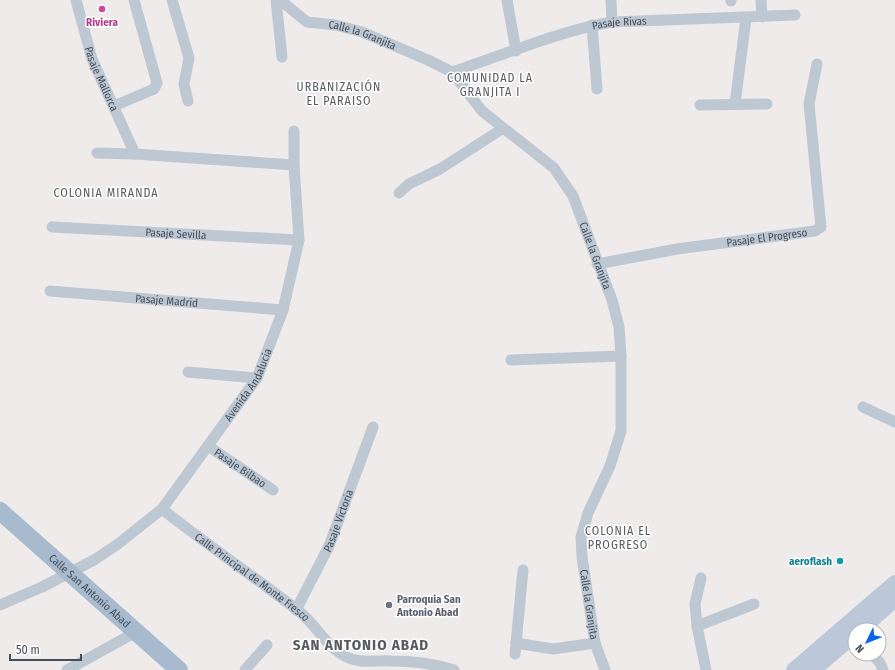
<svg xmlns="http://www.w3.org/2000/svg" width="895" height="670" font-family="'Fira Sans Condensed',sans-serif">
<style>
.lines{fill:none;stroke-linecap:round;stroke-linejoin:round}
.minor{stroke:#bdc8d3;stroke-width:11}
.secondary{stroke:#bcc8d7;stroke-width:16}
.primary{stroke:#a8bace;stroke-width:18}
.hotel-dot{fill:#d1479c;stroke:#fff;stroke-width:1.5}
.culture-dot{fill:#0f9aa8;stroke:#fff;stroke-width:1.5}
.worship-dot{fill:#6b7280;stroke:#fff;stroke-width:1.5}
.labels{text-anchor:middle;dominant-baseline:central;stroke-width:3;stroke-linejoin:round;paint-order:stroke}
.hotel-label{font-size:11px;font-weight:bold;fill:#b23c85;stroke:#fff}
.street-label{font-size:11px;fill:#434e5b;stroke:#fff}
.culture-label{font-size:11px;font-weight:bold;fill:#0d838f;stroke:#fff;text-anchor:end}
.worship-label{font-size:11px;font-weight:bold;fill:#5b616d;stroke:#fff;text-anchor:start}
.neighbourhood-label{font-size:12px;letter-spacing:1px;fill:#585c61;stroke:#fff}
.district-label{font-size:15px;font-weight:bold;letter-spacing:1px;fill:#585c61;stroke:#fff}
</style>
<rect width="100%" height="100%" fill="#efebeb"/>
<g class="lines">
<g class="minor">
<path id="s1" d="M76 0 92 59 135 154 294 165"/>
<path d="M172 0 189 58 184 84 188 101"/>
<path d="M276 0 282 57"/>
<path id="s2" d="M280 0 307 22 336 25 362 32 428 60 452 72 482 111 554 168 573 196 612 300 619 327 621 356V431L610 466 588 513 581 537 582 557 595 643 605 670"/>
<path d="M507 0 516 51"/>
<path d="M611 0 612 22"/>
<path d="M731 0V1"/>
<path d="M761 0 762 17"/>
<path d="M592 25 597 89"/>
<path id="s3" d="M452 72C504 55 558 31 612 22L795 15"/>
<path d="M735 104 746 18"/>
<path d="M700 105 767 104"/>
<path d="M114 106 154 89 157 83 134 0"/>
<path d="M97 153 135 154"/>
<path d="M399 193 409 184 440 169 502 129"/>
<path id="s4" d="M52 227 299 240"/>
<path id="s5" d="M597 264 677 249 815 231 821 227 809 104 817 64"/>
<path id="s6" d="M50 291 283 310"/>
<path d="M511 360 621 356"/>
<path d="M188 372 257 378"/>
<path d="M863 407 895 422"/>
<path id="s7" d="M208 446 273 490"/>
<path id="s8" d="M162 509C207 545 255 577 301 613 318 627 327 649 349 658 362 664 377 660 391 661 413 661 432 663 454 670"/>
<path d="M701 578 695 604 697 626 706 670"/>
<path id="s9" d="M0 605 42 587 94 560 118 544 162 509 257 378 283 310 299 240 294 165V131"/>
<path id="s10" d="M296 610 329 546 373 427"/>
<path d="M697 626 754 604"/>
<path d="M516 643 553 649 595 643"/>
<path d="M515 654 523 570"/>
<path d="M872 654 880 663 883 670"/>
<path d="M67 670 136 632"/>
<path d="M245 670 267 645"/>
</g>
<path class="secondary" d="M860 630 895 599
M794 670 895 583
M813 670 855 634"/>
<path class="primary" id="s11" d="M0 511 179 670"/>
</g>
<circle class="hotel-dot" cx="102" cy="9" r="4"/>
<circle class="culture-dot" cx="840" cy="561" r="4"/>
<circle class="worship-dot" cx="389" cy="605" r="4"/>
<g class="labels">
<g class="hotel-label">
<text x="102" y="22">Riviera</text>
</g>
<g class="street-label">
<text stroke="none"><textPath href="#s3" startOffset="175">Pasaje Rivas</textPath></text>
<text stroke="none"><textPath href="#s2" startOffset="92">Calle la Granjita</textPath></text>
<text stroke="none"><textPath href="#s1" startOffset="83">Pasaje Mallorca</textPath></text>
<text stroke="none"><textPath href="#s4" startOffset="124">Pasaje Sevilla</textPath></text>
<text stroke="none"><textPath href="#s5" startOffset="172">Pasaje El Progreso</textPath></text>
<text stroke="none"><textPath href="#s2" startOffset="428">Calle la Granjita</textPath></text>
<text stroke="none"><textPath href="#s6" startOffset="117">Pasaje Madrid</textPath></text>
<text stroke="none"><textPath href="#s9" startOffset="341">Avenida Andalucía</textPath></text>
<text stroke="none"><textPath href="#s7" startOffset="39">Pasaje Bilbao</textPath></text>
<text stroke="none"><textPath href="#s10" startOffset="99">Pasaje Victoria</textPath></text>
<text stroke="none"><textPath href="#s8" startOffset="113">Calle Principal de Monte Fresco</textPath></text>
<text stroke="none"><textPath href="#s11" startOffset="120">Calle San Antonio Abad</textPath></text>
<text stroke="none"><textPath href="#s2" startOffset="789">Calle la Granjita</textPath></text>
</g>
<g class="culture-label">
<text x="832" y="561">aeroflash</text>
</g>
<g class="worship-label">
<text x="397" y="599">Parroquia San<tspan x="397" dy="13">Antonio Abad</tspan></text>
</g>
<g class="neighbourhood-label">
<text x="490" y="78">COMUNIDAD LA<tspan x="490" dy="14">GRANJITA I</tspan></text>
<text x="339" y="87">URBANIZACIÓN<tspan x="339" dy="14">EL PARAISO</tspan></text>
<text x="106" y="193">COLONIA MIRANDA</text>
<text x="618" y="531">COLONIA EL<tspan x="618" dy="14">PROGRESO</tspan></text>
</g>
<g class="district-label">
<text x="361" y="645">SAN ANTONIO ABAD</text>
</g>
</g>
<g transform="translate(867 642) rotate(227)"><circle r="19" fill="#ffffff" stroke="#b4b8bd"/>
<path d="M0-3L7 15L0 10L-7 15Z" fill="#0a64eb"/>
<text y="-6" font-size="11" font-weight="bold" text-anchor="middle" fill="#434e5b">N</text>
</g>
<path d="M10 654v6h71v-6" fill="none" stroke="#434e5b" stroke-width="2"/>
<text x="16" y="654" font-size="12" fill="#434e5b" stroke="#ffffff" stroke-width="3" paint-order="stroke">50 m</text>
</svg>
